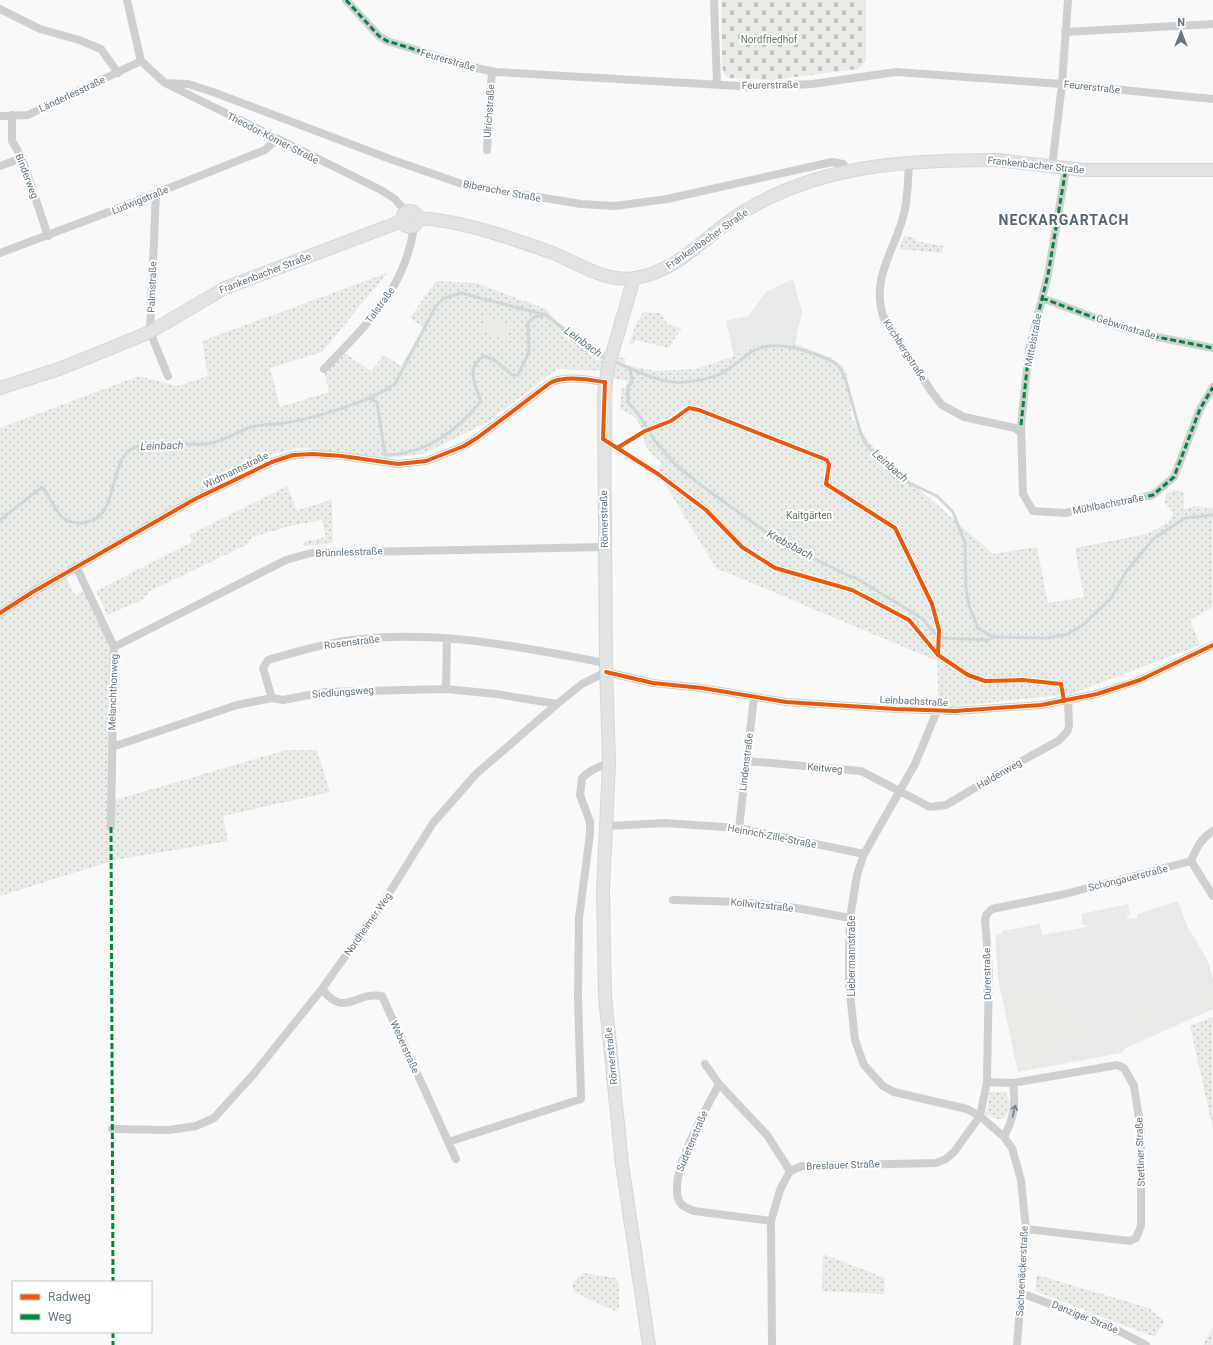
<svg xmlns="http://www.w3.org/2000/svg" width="1213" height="1345" font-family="Roboto,sans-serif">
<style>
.built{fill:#e8e9e9}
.green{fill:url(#green-dots);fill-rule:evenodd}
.cemetery{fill:url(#cemetery-stones)}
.pitch{fill:#e8ebe6}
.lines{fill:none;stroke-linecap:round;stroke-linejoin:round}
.stream{stroke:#ced6d9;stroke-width:3}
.secondary-casing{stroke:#d5d6d7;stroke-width:14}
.minor{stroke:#cecfd0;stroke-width:8}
.secondary{stroke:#e1e2e2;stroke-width:12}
.quiet{stroke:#00873e;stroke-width:3;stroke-dasharray:6 3;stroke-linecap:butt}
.cycleway-casing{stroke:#fff;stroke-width:6}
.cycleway{stroke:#e8590c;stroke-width:4}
.oneway{stroke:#707f8b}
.labels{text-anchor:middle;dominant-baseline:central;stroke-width:4;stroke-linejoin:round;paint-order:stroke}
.park-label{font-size:10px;fill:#687a64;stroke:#fff}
.street-label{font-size:10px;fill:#657683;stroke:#fff}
.water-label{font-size:11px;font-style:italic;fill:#60757c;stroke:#fff}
.district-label{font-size:14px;font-weight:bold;letter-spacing:1px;fill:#57646e;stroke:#fff}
</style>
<defs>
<pattern id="green-dots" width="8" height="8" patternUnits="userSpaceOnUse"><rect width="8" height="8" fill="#e8ebe6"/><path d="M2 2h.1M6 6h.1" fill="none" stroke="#c0c3c0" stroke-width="1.8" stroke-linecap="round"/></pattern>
<pattern id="cemetery-stones" width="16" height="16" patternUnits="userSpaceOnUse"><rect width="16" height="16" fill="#e8ebe6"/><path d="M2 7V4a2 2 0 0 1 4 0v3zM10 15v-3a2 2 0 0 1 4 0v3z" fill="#c0c3c0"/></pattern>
</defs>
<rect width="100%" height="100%" fill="#f9f9f9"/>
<path class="built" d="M793 279 802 311 795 344 763 343 745 349 734 356 726 321 748 316 766 292Z
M1178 901 1187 926 1207 959 1213 979V1009L1126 1048 1121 1053 1018 1072 998 979 995 936 1002 934V931L1040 924 1042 935 1087 927V925H1083L1081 914 1128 904 1130 915 1127 917V919L1137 918V914Z"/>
<path class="green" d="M904 236 914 238 917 241 943 246 942 253 899 249Z
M387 273 322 352 270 368 280 407 329 392 324 371 344 353 371 371 384 355 401 366 424 327 410 318 436 281 476 283 546 309 559 324 596 349 626 359 624 365 656 371 696 369 734 356 745 349 763 343 795 344 831 358 843 367 847 375 852 419 878 453 993 554 1037 547 1048 603 1084 597 1075 548 1147 534 1169 522 1173 514 1164 501 1167 493 1175 490 1184 492V509L1196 506 1213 508V607L1190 620 1200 645 1071 694 939 708 937 661 716 568 663 481 610 449 612 371 557 369 488 422 423 454 388 458 299 448 267 455 73 563 76 570 65 576 75 595 86 590 112 647 108 802 286 750H317L330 792 223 816 228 841 115 860 0 896V428L139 376 177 386 208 376 202 341ZM613 378 628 381 626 388H622L620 409C647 419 638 433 649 451 652 455 657 459 661 462L657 476 613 449Z
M643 312 661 313 668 325 682 328 671 343 669 348 635 340 634 345 630 344 634 328Z
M287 486 297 510 332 500 333 543 304 546 303 542 326 537 322 520 290 526 252 537 246 545 150 591 142 600 107 615 96 591 192 542 189 535Z
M1213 1017V1129L1190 1026Z
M990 1092H1005C1011 1101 1010 1107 1006 1117L998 1120 986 1114Z
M823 1254 885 1278 884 1294 822 1291Z
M585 1273 615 1278 619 1284V1308L614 1311 574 1292 572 1285 579 1276Z
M1037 1275 1149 1308 1164 1321 1155 1337 1035 1291Z
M1213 1327V1345H1203Z"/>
<path class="cemetery" d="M721 0H866V61L858 69 771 80 729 78 724 74 722 67Z"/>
<path class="pitch" d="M485 317 511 326 506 340 480 330Z
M1045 983 1055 1031 1213 994V1004L1057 1040 1058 1047 1115 1036 1117 1043 1060 1055 1061 1061 1019 1069 1004 991Z
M1068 998 1073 1025 1057 1028 1053 1001Z"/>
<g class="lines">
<path class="stream" d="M613 361C635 370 661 385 686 382 695 381 709 379 718 375 731 369 742 358 753 351 774 338 815 352 835 363 849 371 854 426 866 444 876 458 890 466 903 475L901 479 937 496 953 512 965 543 966 589 969 606 978 628 993 637 1048 638 1068 634 1083 625 1111 598 1126 572 1153 539 1185 518 1213 515
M630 368 632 382 628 386V402L639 415 655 441 676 465 702 486 777 540 849 576 856 578 923 619 934 633 943 638 988 640 993 637
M368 398 377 402 385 455C423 455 458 431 481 401 475 384 465 367 484 356L496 361 512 375H518L529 352 528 323 534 317 545 315
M0 520 42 487C51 497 52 507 62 517 67 522 75 523 82 523 122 521 106 456 136 447 158 440 183 446 206 444 221 443 237 432 251 427 262 424 274 425 284 423 316 418 369 402 395 384L436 306 444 298 461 293 546 315 598 355 608 359"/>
<defs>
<path id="secondary" d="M402 219a8 8 0 1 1 16 0a8 8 0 1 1-16 0Z
M419 218C463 221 508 237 550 252 577 262 605 283 635 278 679 271 707 234 743 212 821 164 908 160 997 160L1084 170H1213
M634 278 608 368 604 395 606 663 609 764 603 890 605 996 622 1164 649 1345
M0 388 62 368 150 332 225 288 402 221"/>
</defs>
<use href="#secondary" class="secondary-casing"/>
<path class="minor" d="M127 0 141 61
M346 0 379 36 387 41 472 67 495 72 757 87 812 84 896 72 1062 84 1213 99
M714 0 717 84
M0 9 40 29 79 40 101 49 118 73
M1065 32 1213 24
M141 61 165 83 381 190 395 199 406 212
M165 83 188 84 213 92 390 159 465 185 581 204 615 206 667 199 832 162 843 164 847 170
M12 115V141L22 158 48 236
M0 116 28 115 141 61
M487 150 492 71
M909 163C908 178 908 194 905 209 898 247 870 275 883 316L931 391 942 405 964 417 1015 428 1021 433
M0 166 22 158
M1052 167 1062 84 1068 0
M1066 168 1048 275 1029 350 1021 425 1023 494 1033 511 1065 513 1153 495 1174 477 1200 409 1213 387
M156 194 150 332 168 376
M0 253 106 213 265 150 276 140
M1042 298 1119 327 1157 337 1213 348
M324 369C366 325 405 290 414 227
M76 566 114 647 111 827
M0 613 31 593 195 499 272 462 293 455 313 454 342 456 398 464 426 461 464 446 477 438 550 383C566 375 588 380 605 382
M114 647 286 560 311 553 604 547
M446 689 447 639
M272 698 263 668 268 660C293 653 318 645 344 641 432 628 520 647 606 663
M937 711 915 764 864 854 857 875 850 918 849 957V984L855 1040 864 1065 883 1086 894 1092 967 1109 980 1116 1004 1137 1012 1148 1021 1180 1026 1229 1017 1345
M112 747 237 705 272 698 283 700 324 692 446 689 496 694 557 704
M747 761 861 771 930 807 946 805 1000 773 1058 741 1067 732 1069 726 1068 700
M607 826 664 823 739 828 864 854
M739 828 754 697
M1191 861 1213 896
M1191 861C1196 849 1201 838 1213 831
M673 900 742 902 796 908 850 918
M322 989C345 1019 355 991 382 996L456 1159
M705 1064 719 1084 767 1135 790 1171
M987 1082 1013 1083 1117 1065 1124 1068 1134 1086 1141 1131V1226L1136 1238 1130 1241 1026 1229
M719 1084C706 1109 670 1171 678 1198 680 1206 687 1208 694 1211L771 1221
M112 1129 169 1130 196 1126 214 1118 252 1076 322 989 383 903 433 823 476 774 557 704 582 684 606 672 653 683 702 688 786 702 896 709 955 711 1041 705 1097 694 1140 680 1213 645
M1004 1137C1014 1117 1016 1105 1013 1083
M448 1142 581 1099 578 995 579 918 590 834V822L580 795 582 778C590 770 598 766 609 764
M1021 1293 1111 1327 1146 1345
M772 1345 771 1221 780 1190 790 1171 802 1166 936 1163 946 1159 954 1152 980 1116 987 1082 989 969 985 921 986 915 992 909 1065 894 1191 861"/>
<use href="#secondary" class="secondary"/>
<path class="quiet" d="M346 0 379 36 387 41 472 67
M1042 298 1119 327 1157 337 1213 348
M1021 425 1029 350 1048 275 1066 168
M1113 503 1153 495 1174 477 1200 409 1213 387
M111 827 113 1282
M113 1332V1345"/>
<defs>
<path id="cycleway" d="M617 448 645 431 671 421 689 408 699 410 827 460 829 465 826 484 895 528 932 604 939 630 938 655
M0 613 31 593 195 499 272 462 293 455 313 454 342 456 398 464 426 461 464 446 477 438 550 383C566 375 588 380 605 382L603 439 658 474 706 510 742 547 775 568 852 590 909 620 938 655 968 675 985 681 1023 680 1061 684 1064 701
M606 672 653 683 702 688 786 702 896 709 955 711 1041 705 1097 694 1140 680 1213 645"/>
</defs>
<use href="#cycleway" class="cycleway-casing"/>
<use href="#cycleway" class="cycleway"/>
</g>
<defs><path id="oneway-shaft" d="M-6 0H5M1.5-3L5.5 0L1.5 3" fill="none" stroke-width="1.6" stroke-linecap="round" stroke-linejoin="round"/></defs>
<use class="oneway" href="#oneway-shaft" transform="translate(1014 1111) rotate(-76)"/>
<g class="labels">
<g class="park-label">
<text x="769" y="39">Nordfriedhof</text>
<text x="809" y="515">Kaitgärten</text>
</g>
<g class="street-label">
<text transform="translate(448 60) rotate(16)">Feurerstraße</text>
<text transform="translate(770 85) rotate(-1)">Feurerstraße</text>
<text transform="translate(1092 87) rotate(6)">Feurerstraße</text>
<text transform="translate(72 94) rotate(-25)">Länderlesstraße</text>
<text transform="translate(489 111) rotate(-86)">Ulrichstraße</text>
<text transform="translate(273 138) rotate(27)">Theodor-Körner-Straße</text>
<text transform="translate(1036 165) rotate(6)">Frankenbacher Straße</text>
<text transform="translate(27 176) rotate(69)">Binderweg</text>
<text transform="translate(502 191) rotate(11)">Biberacher Straße</text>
<text transform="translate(140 200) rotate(-22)">Ludwigstraße</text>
<text transform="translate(707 239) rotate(-35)">Frankenbacher Straße</text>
<text transform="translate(265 273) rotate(-21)">Frankenbacher Straße</text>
<text transform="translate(152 287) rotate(-88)">Palmstraße</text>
<text transform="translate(380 305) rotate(-54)">Talstraße</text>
<text transform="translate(1126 327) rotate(17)">Gebwinstraße</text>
<text transform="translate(1033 340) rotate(-79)">Mittelstraße</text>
<text transform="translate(905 350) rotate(57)">Kirchbergstraße</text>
<text transform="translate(236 470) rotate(-26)">Widmannstraße</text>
<text transform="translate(1108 504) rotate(-11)">Mühlbachstraße</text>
<text transform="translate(604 519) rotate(-91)">Römerstraße</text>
<text transform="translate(349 552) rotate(-2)">Brünnlesstraße</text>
<text transform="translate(352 642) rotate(-7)">Rosenstraße</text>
<text transform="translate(113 692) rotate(-88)">Melanchthonweg</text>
<text transform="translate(343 692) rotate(-4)">Siedlungsweg</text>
<text transform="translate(914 701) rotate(3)">Leinbachstraße</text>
<text transform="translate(746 762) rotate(-83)">Lindenstraße</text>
<text transform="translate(825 768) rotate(5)">Keitweg</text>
<text transform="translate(999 774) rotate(-30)">Haldenweg</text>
<text transform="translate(772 836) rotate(11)">Heinrich-Zille-Straße</text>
<text transform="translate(1128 878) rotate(-14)">Schongauerstraße</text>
<text transform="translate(762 905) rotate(6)">Kollwitzstraße</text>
<text transform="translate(368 924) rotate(-55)">Nordheimer Weg</text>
<text transform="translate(851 956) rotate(-90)">Liebermannstraße</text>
<text transform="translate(987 974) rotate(-91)">Dürerstraße</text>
<text transform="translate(405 1047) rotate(66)">Weberstraße</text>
<text transform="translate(611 1056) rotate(-96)">Römerstraße</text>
<text transform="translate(692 1141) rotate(-67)">Sudetenstraße</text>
<text transform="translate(1140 1152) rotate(-92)">Stettiner Straße</text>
<text transform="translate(843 1165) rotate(-2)">Breslauer Straße</text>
<text transform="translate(1022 1271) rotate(-87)">Sachsenäckerstraße</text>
<text transform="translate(1085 1317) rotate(22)">Danziger Straße</text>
</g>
<g class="water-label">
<text transform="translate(583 342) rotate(36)">Leinbach</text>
<text transform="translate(162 446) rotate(-2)">Leinbach</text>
<text transform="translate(890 466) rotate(41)">Leinbach</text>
<text transform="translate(790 545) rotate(28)">Krebsbach</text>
</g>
<g class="district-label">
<text x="1064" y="220">NECKARGARTACH</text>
</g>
</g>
<rect x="12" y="1281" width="140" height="52" fill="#ffffff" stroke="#c1c8cd"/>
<rect x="20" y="1294" width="20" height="6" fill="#e8590c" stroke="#c1c8cd"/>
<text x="48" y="1301" font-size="12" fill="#657683">Radweg</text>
<rect x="20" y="1314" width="20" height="6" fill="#00873e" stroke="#c1c8cd"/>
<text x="48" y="1321" font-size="12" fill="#657683">Weg</text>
<g transform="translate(1181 32)" stroke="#ffffff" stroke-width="3" paint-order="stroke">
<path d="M0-3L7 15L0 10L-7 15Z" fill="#657683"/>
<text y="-6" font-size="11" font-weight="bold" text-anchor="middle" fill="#657683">N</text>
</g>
</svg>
